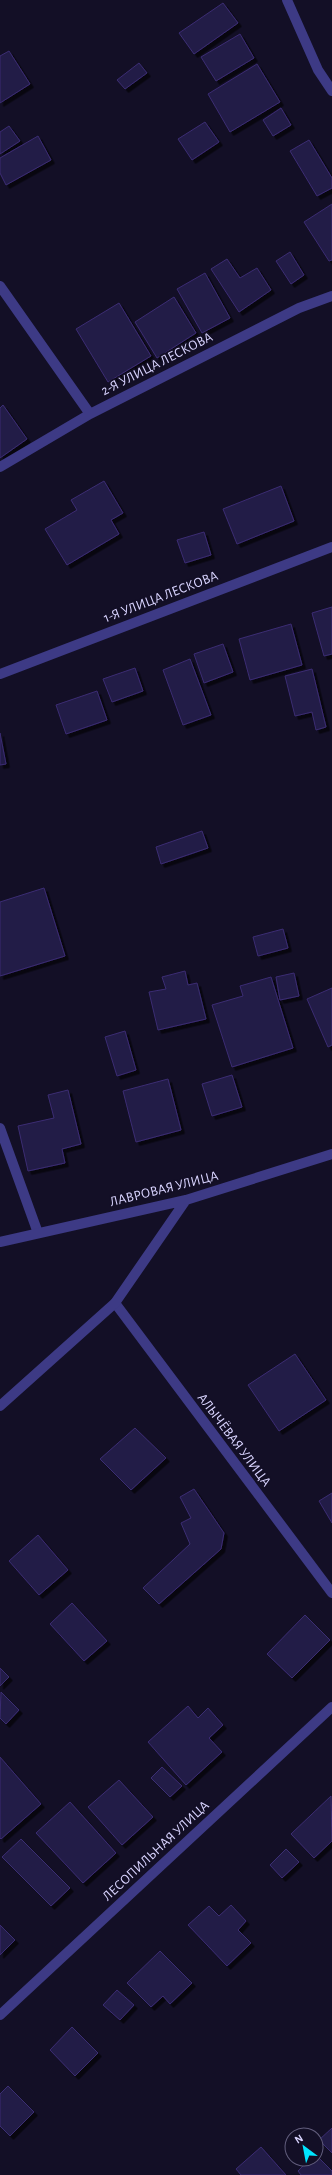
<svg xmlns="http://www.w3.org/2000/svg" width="332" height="2175" font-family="'Alegreya Sans',sans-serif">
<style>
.building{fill:#241b47;stroke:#3b2d73;filter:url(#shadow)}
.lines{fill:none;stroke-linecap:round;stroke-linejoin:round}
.minor{stroke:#3d3a85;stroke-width:10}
.tertiary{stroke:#3d3a85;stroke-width:10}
.labels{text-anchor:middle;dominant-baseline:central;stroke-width:3.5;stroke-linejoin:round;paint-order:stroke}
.street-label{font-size:14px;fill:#d9d4ff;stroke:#130f26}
</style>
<defs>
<filter id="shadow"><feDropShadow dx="3.5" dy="3.5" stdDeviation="0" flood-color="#0009"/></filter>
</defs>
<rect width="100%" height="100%" fill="#130f26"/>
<path class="building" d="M223 3 238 23 194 54 179 33Z
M240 34 254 58 216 81 201 57Z
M9 51 30 84 0 103V56Z
M139 63 147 73 125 89 117 80Z
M257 64 280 102 230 132 208 94Z
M281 108 291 125 273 136 263 120Z
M205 122 219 142 192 160 178 139Z
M9 126 20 141 0 154V132Z
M38 136 51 160 6 185 0 173V158Z
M309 140 332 178V188L317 196 290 151Z
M332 204V260L329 261 304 222Z
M290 252 304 275 291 284 276 261Z
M227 259 240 278 257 268 271 290 239 312 211 269Z
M205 273 230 318 202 333 177 289Z
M174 297 196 333 157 358 135 322Z
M119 303 151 356 108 382 76 329Z
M3 405 27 439 0 458V408Z
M104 481 123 513 111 520 119 534 67 565 45 529 77 510 71 500Z
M281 486 294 521 237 544 223 509Z
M204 532 211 555 185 563 177 540Z
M332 607V654L324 656 312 613Z
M291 624 302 665 250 680 239 639Z
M223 644 233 672 204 683 194 654Z
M190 659 211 715 183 725 163 670Z
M135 668 143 691 112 702 103 679Z
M312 669 326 727 316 730 312 712 295 716 285 676Z
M97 691 107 720 66 734 56 705Z
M0 733 6 764 0 765Z
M202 831 208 848 161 864 156 847Z
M44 888 65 956 0 976V902Z
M283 929 288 948 258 956 253 937Z
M185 971 188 985 197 983 206 1019 158 1030 149 992 166 989 162 977Z
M294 973 299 996 280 1000 276 977Z
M271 977 293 1048 232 1067 212 1005 243 996 240 986Z
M332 988V1045L328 1047 307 999Z
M125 1031 136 1070 117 1076 105 1037Z
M232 1075 242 1107 212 1116 202 1084Z
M168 1079 181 1130 136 1142 123 1091Z
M68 1090 81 1144 62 1149 65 1163 28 1171 18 1126 54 1118 48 1095Z
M295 1354 326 1400 279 1431 248 1385Z
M135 1428 166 1458 131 1490 100 1459Z
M194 1489 224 1533 221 1549 159 1604 143 1588 190 1544 181 1523 191 1518 180 1497Z
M332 1493V1523L319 1501Z
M38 1535 68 1570 39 1595 9 1561Z
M72 1603 107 1641 84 1661 50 1624Z
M305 1615 330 1640 292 1678 267 1654Z
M0 1668 9 1677 0 1686Z
M1 1692 19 1710 6 1724 0 1718Z
M188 1706 198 1718 208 1708 223 1725 209 1738 222 1752 186 1785 148 1742Z
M0 1757 41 1804 1 1839 0 1838Z
M162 1767 182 1786 170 1797 151 1778Z
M119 1780 153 1817 122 1845 88 1807Z
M331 1796 332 1841 314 1858 291 1834Z
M70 1802 116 1853 83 1883 36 1833Z
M21 1839 70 1888 51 1906 2 1857Z
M286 1849 299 1862 282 1878 270 1865Z
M231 1905 246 1921 238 1930 251 1943 227 1966 188 1925 209 1906 219 1916Z
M0 1925 15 1940 0 1955Z
M160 1951 192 1983 170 2004 163 1996 151 2007 127 1983Z
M117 1990 134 2005 120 2020 103 2005Z
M72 2027 98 2053 75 2076 50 2050Z
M8 2086 34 2112 10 2136 0 2126V2094Z
M332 2128V2153L319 2140Z
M261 2147 286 2175H241L236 2169Z
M316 2155 332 2171V2175H301L298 2171 310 2159H316Z"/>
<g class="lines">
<path class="minor" d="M287 0 318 70 332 91
M0 286 90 414
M0 467 90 414 299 308 332 296
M0 674 332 547
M0 1128 38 1233
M115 1303 332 1593
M0 2015 332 1707"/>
<path class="tertiary" d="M0 1242 186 1200 332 1154
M0 1406 115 1303 186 1200"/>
</g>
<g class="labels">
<g class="street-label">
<text transform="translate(157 364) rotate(-27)">2-Я УЛИЦА ЛЕСКОВА</text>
<text transform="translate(161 597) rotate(-21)">1-Я УЛИЦА ЛЕСКОВА</text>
<text transform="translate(164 1189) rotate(-14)">ЛАВРОВАЯ УЛИЦА</text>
<text transform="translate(234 1440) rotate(53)">АЛЫЧЁВАЯ УЛИЦА</text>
<text transform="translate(156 1851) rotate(-43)">ЛЕСОПИЛЬНАЯ УЛИЦА</text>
</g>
</g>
<g transform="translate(304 2147) rotate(328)"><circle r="19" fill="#130f26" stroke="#625e7d"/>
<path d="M0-3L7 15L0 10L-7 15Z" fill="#00e5ff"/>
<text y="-6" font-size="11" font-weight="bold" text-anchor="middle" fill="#d9d4ff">N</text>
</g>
</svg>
